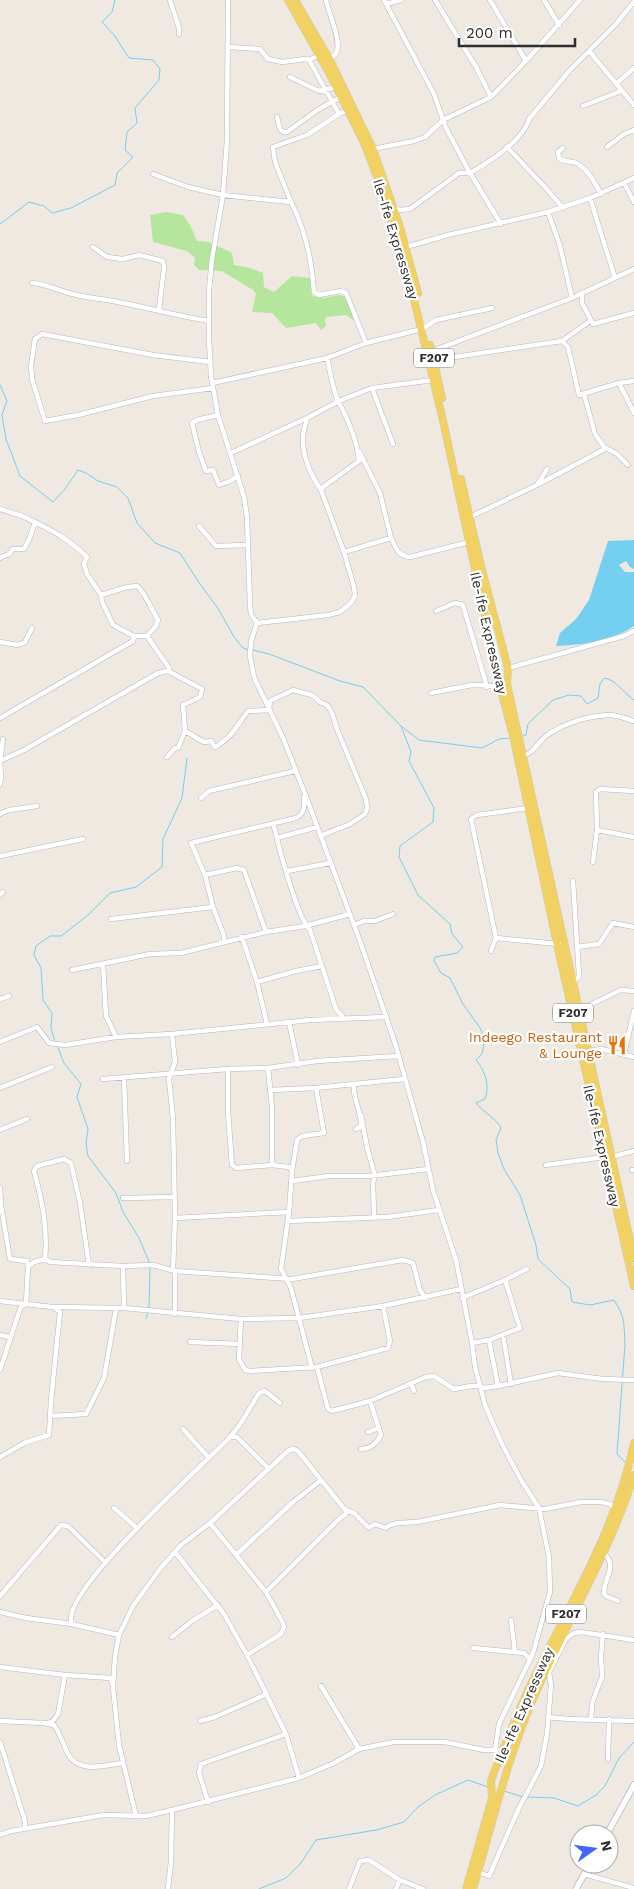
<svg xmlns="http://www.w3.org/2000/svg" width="634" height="1889" font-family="'Work Sans',sans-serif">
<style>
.green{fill:#b6e59e}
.water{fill:#75cff0}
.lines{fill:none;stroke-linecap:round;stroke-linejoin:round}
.stream{stroke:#75cff0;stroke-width:1}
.minor-casing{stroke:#b4b7c1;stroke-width:5.5}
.secondary-casing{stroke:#b4b7c1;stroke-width:7}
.primary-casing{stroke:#c9c9c9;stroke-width:8}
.minor{stroke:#fff;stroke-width:4.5}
.secondary{stroke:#fff;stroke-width:5.5}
.primary{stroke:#f2d163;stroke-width:7}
.labels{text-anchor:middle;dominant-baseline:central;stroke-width:4.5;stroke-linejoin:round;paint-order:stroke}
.shield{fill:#fff;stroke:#6d6d6d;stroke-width:1}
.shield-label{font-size:12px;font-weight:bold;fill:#2e2e2e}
.street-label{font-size:14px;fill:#2e2e2e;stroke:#fff}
.food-label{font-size:14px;fill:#c56008;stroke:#fff;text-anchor:end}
</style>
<rect width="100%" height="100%" fill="#efe9e1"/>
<path class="green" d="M167 212 183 215 190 225 197 241 209 242 232 253 234 265 250 268 263 273 264 287 274 292 292 276 310 278 312 296 324 298 339 295 346 297 352 311 353 320 346 315 327 317 325 320 326 326 321 330 316 323 286 328 272 313 252 312 256 294 253 290 222 271 199 270 194 265 195 258 187 251 153 242 150 215Z"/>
<path class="water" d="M634 540V569L630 567 626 561 619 565 625 572H634V626C612 641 582 645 556 646L560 633 576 619 589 600 608 541Z"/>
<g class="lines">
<path class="stream" d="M0 224 29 202 44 206 52 213 71 208 115 185 117 173 133 157 125 150 127 132 137 123 135 108 159 80 160 69 153 60 129 58 114 35 102 22 112 12 115 0
M0 385 7 401 2 415 6 439 20 476 53 502 65 489 78 470 86 473 98 481 117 487 128 498 137 523 155 543 180 553 200 584 219 610 234 637 243 648 249 650
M253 650 269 654 340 681 363 687 401 726 419 740 482 748 499 739 511 738
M401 726 411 752 409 761 434 808 433 822 400 846 399 857 418 895 450 924 452 934 463 947 457 953 435 957 434 961 441 973 450 978 463 1004 480 1028 485 1039 482 1054 476 1060C485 1071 490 1085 485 1099L476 1103C484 1113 495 1117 501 1128L496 1140 498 1153 504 1169 520 1195 536 1245 538 1259 570 1289 572 1302 590 1305 614 1300C625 1316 624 1325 625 1344L617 1454 625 1462
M523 736 526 735 528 724 553 700 569 695 581 696 587 704 598 698 600 684 604 678C616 679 624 694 634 700
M55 1042 51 1028 52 1013 43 1000 41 968 34 955 36 946 50 936H61L87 916 110 893 136 887 162 867 163 839 182 798 187 758
M57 1045 64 1063 81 1084 77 1097 88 1129 86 1143 88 1156 116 1193 123 1212 139 1238 150 1264
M149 1308 150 1268
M146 1319 148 1312
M504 1791 523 1797
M527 1797 554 1798 578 1806 596 1795 605 1786 619 1758 634 1742
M259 1889 286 1878 301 1863 316 1840 376 1830 404 1822 418 1807 435 1795 468 1780 488 1787"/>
<defs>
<path id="minor" d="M170 0 179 28V34
M228 0 227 140 223 195 212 259 209 290V339L211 376 218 415 244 497 247 517 250 606 251 614 257 623 251 641 250 656 254 677 283 738 304 791 361 944 396 1046 423 1142 433 1190 456 1260 472 1343 475 1367 485 1405 501 1442 521 1480 539 1508 549 1557 550 1592 533 1653 499 1724 495 1750H503
M326 0C328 12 341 39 337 51 336 54 332 58 330 60
M384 0 434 94 446 128 470 173C489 162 523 141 529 119L570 70 615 25 634 2
M435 0 476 67 491 97
M490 0 526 61
M544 0 559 25
M386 4 401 0
M229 47 260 49 268 59 282 62 306 59 309 60 320 55
M589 51 634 105
M309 60 339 114
M290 77 319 91 337 87
M617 83 634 68
M583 106 621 91
M277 117 280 129 283 132H287L319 109 341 97
M507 147 544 186 563 208
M607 147 624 134 634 130
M563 148 558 152 559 158C565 163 572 160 578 164 588 170 595 183 601 194
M373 149 414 141 425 137 443 120 491 97 526 61 580 0
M153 174 188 187 223 195 291 202C305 229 312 262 314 292L319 295 340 291 346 293 366 343
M624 183 634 202
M590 198 615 278
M291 202 275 162 273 147 307 135 339 114 348 110
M393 208 400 210 410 209 459 173H470L501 224
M548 212 560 246 572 298
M93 247 107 257 123 259 139 255 163 261 164 268 159 310
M406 247 448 235 548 212 590 198 634 178
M32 283C47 284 59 291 73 294 88 298 103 299 118 302 149 308 178 316 209 321
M582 293V303L593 324 634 313
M562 341 590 321
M432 351 572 298 634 269
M434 360 562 341 568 347 579 395 619 383 634 381
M210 362 153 355 42 334 35 339 31 366 32 379 45 421 78 415 153 396 213 388
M212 383 327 358 366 343 422 329 436 320 492 308
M619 383 634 413
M372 388 393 444
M218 415 197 420 192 423 199 452 206 471 213 470 219 485 230 481 238 476
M307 418C306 424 303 431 303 438 302 455 311 476 321 490
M604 447 617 454 628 465
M359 451 380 493 391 538
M231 453 307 418 339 401 372 388 433 380
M537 485 603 450 604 447 595 434 584 394
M0 509 22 516 35 522
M470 517 537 485 547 469
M199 526 216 546 248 545
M344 552 391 538C396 548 398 556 410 557L469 542
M0 558 9 554 13 549H24L30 537 35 522C57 533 69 540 87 557L84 564 87 574 101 595 102 602 113 625 134 636 133 641 0 718
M101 595 127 587 137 586C145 592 152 611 158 620L156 626 147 636H134
M436 611 455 603 463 605 487 687
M257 623 328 615 340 612 352 602 355 595 354 587 344 552 321 490 323 487 359 461C357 440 348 419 338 401 333 390 330 371 327 358
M147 636 169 668 168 671
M0 642 18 645 25 642 32 628
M508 668 624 636 634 631
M431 693 472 685 501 686
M523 756C536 751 536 744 546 736 562 724 587 716 608 715 616 714 626 719 634 721
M167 757 175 748H178L185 731
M0 761 24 750 158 673 168 671 202 689 200 697 183 705 185 731 204 742 211 741 215 747C231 739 238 724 248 711L269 710 270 701 293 690 312 695 320 702 328 706 332 713 337 729 366 799 367 808 365 814 350 824 320 836
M0 785 1 778 0 761 3 739
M201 798 209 791 295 771
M0 814 9 810 37 806
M273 823C278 844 297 918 310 930L336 1009 342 1016
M597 830 634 837
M277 839V838L317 827
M0 856 83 839
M593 862 597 830 596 792 600 789 634 791
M287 871 330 863
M205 875 237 868 244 870 266 932
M0 895 3 892
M111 919 213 907
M354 925 364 921H375L393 914
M242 937 257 982 267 1024
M496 938 559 944
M224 942V935L213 907 205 875 191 843 296 818C305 814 305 805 304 797
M577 947 599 944 613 923 634 927
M491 951 496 938 471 819 477 815 528 808
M103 965 106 1016 116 1037
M72 970 150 954 181 953 266 932 305 926 350 914
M257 982 296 971 322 966
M572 982 578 978 579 975 573 881
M0 999 9 996
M579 1010 621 990 634 991
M289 1022 298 1065
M172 1034 175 1062 169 1079 173 1119 175 1218 289 1212
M0 1042 37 1027 49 1043 65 1045 116 1037 172 1034 310 1020 385 1017
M587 1051 601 1049 634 1057
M624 1054 634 1011
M268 1068 272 1107V1165
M228 1069V1112L232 1165 236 1168 272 1165 289 1167 292 1171
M124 1078 127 1161
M103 1079 228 1069 268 1068 317 1061 398 1056
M0 1088 52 1067
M270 1090 316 1088 354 1084
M361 1115 367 1147 375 1176 373 1183 374 1217
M356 1129 361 1126C362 1112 352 1098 354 1084L404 1079
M0 1130 27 1119
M611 1157 634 1151
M546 1165 604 1157
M632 1170H634
M292 1181 329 1176H370L428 1169
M0 1188 1 1205 10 1259 27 1261 28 1267 26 1304 21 1307 19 1312 0 1370
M123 1198 174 1197
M288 1221 387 1217 439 1210
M45 1259 50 1262 123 1266
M28 1267 34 1262 45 1259C48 1229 42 1200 34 1171L37 1166 64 1159 71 1163 80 1203 89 1265
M173 1270 175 1218
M175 1271V1314
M462 1298 505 1280 527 1269
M0 1301 52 1307 124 1308 123 1266 153 1265 175 1271 292 1279 403 1260 413 1263 420 1290 425 1298
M124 1308 241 1319 299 1318 383 1306 461 1289
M241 1319 239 1359 245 1370 250 1371 317 1367 388 1348 390 1341 383 1306
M0 1335 9 1337
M503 1335 511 1384
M489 1340 498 1386
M190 1342 240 1344
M472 1343 489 1340 520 1328 505 1280
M317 1367 328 1409 332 1411 370 1401 426 1377 434 1376 454 1389 471 1386H479L484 1388 498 1386 558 1373 603 1379 634 1380
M312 1368 291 1288 281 1269 289 1212 292 1171 297 1140 302 1136 324 1133 316 1088
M411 1383 414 1391
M50 1416 86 1414 104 1378 116 1309
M183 1429 209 1458
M368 1432 379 1428
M231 1437H237L268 1468
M361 1449C371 1449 377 1443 381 1435L370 1401
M0 1457 24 1443 49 1435 51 1401 60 1312 53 1307
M114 1508 137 1528
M210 1523 266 1592 283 1623 284 1627 281 1634 247 1655
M175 1552 224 1614 247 1655 286 1734 299 1778
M604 1553C618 1567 604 1577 604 1593L606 1596 618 1601
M236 1555 292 1503 321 1480
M266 1592 337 1521 349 1511
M0 1596 61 1525 68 1526 106 1563
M0 1612 26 1618 72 1624 119 1635
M511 1620 515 1652
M72 1624C57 1594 206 1463 230 1437 242 1425 250 1407 259 1393L265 1391 280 1403
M172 1637 192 1621 218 1605
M473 1648 524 1653 530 1659
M0 1667 65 1675 111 1678 112 1683
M321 1686 359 1749
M548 1717C577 1721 605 1719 634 1721
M591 1720 592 1703 602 1677 601 1656 603 1634
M0 1721 44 1723 54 1725C60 1733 63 1744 68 1754 79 1774 105 1765 123 1763
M200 1721 215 1717 267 1694
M47 1723 52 1722 58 1714 65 1675
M0 1742 25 1821V1829
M608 1759 609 1719
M208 1802 199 1773 201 1764 286 1734
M136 1816 119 1745 113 1687 115 1656 119 1635 133 1606 159 1570 181 1545 210 1523 289 1450 294 1449 298 1451 345 1510 354 1513 369 1528 375 1524 386 1528 390 1525 398 1523 417 1522 500 1505 545 1509 581 1502H601L610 1504 616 1509
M0 1835 11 1831 104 1815 146 1816 172 1810 299 1778 334 1763 359 1749 394 1742H445L484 1750H495
M478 1872 489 1876 519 1808 541 1766 547 1734 551 1685 549 1672 566 1639 574 1633 581 1632 634 1640
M584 1874 634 1888
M168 1889 171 1862 172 1810
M349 1889 360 1861 369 1860 400 1880 423 1889
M396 1889 400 1880"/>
<path id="secondary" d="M607 1834 634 1785
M576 1889 590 1864"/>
<path id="primary" d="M288 0 328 71 364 143 376 174 406 266 444 425 500 686 514 740 557 944 634 1286
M295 0 330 60 373 149 400 227 418 293
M430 345 442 398
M461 479 481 566 508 668 507 684 634 1258
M466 1889 492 1798 491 1781 494 1772C506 1743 517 1713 531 1684 569 1605 616 1530 634 1443
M473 1889C492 1825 507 1759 534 1697 566 1622 610 1553 634 1475"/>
</defs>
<use href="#minor" class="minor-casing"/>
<use href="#secondary" class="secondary-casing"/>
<use href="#primary" class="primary-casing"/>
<use href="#minor" class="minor"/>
<use href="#secondary" class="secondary"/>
<use href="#primary" class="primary"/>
</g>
<defs>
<symbol id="restaurant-bare" viewBox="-9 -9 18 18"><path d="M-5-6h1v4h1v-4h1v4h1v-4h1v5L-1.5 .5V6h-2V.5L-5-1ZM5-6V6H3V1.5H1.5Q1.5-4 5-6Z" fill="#e8710a" stroke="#fff" stroke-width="2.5" paint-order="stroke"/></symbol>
</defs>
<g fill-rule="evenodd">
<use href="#restaurant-bare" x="603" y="1031" width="28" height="28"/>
</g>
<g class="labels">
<g class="shield">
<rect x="414" y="348.5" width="40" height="19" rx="4"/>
<rect x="553" y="1003.5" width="40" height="19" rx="4"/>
<rect x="546" y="1604.5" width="40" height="19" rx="4"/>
</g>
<g class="shield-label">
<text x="434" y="358">F207</text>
<text x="573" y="1013">F207</text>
<text x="566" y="1614">F207</text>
</g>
<g class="street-label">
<text transform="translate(396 239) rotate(73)">Ile-Ife Expressway</text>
<text transform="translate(489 633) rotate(77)">Ile-Ife Expressway</text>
<text transform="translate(602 1146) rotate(77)">Ile-Ife Expressway</text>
<text transform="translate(524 1705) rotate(-66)">Ile-Ife Expressway</text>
</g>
<g class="food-label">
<text x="602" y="1037">Indeego Restaurant<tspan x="602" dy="16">&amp; Lounge</tspan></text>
</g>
</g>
<g transform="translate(594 1849) rotate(76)"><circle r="24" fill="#ffffff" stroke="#ababab"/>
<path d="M0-4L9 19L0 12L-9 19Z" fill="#4264fb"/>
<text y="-8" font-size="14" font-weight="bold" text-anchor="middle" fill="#2e2e2e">N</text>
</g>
<path d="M459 38v8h116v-8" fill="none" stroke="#2e2e2e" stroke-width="2.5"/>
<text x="466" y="38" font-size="15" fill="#2e2e2e" stroke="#ffffff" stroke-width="4" paint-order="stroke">200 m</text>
</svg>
